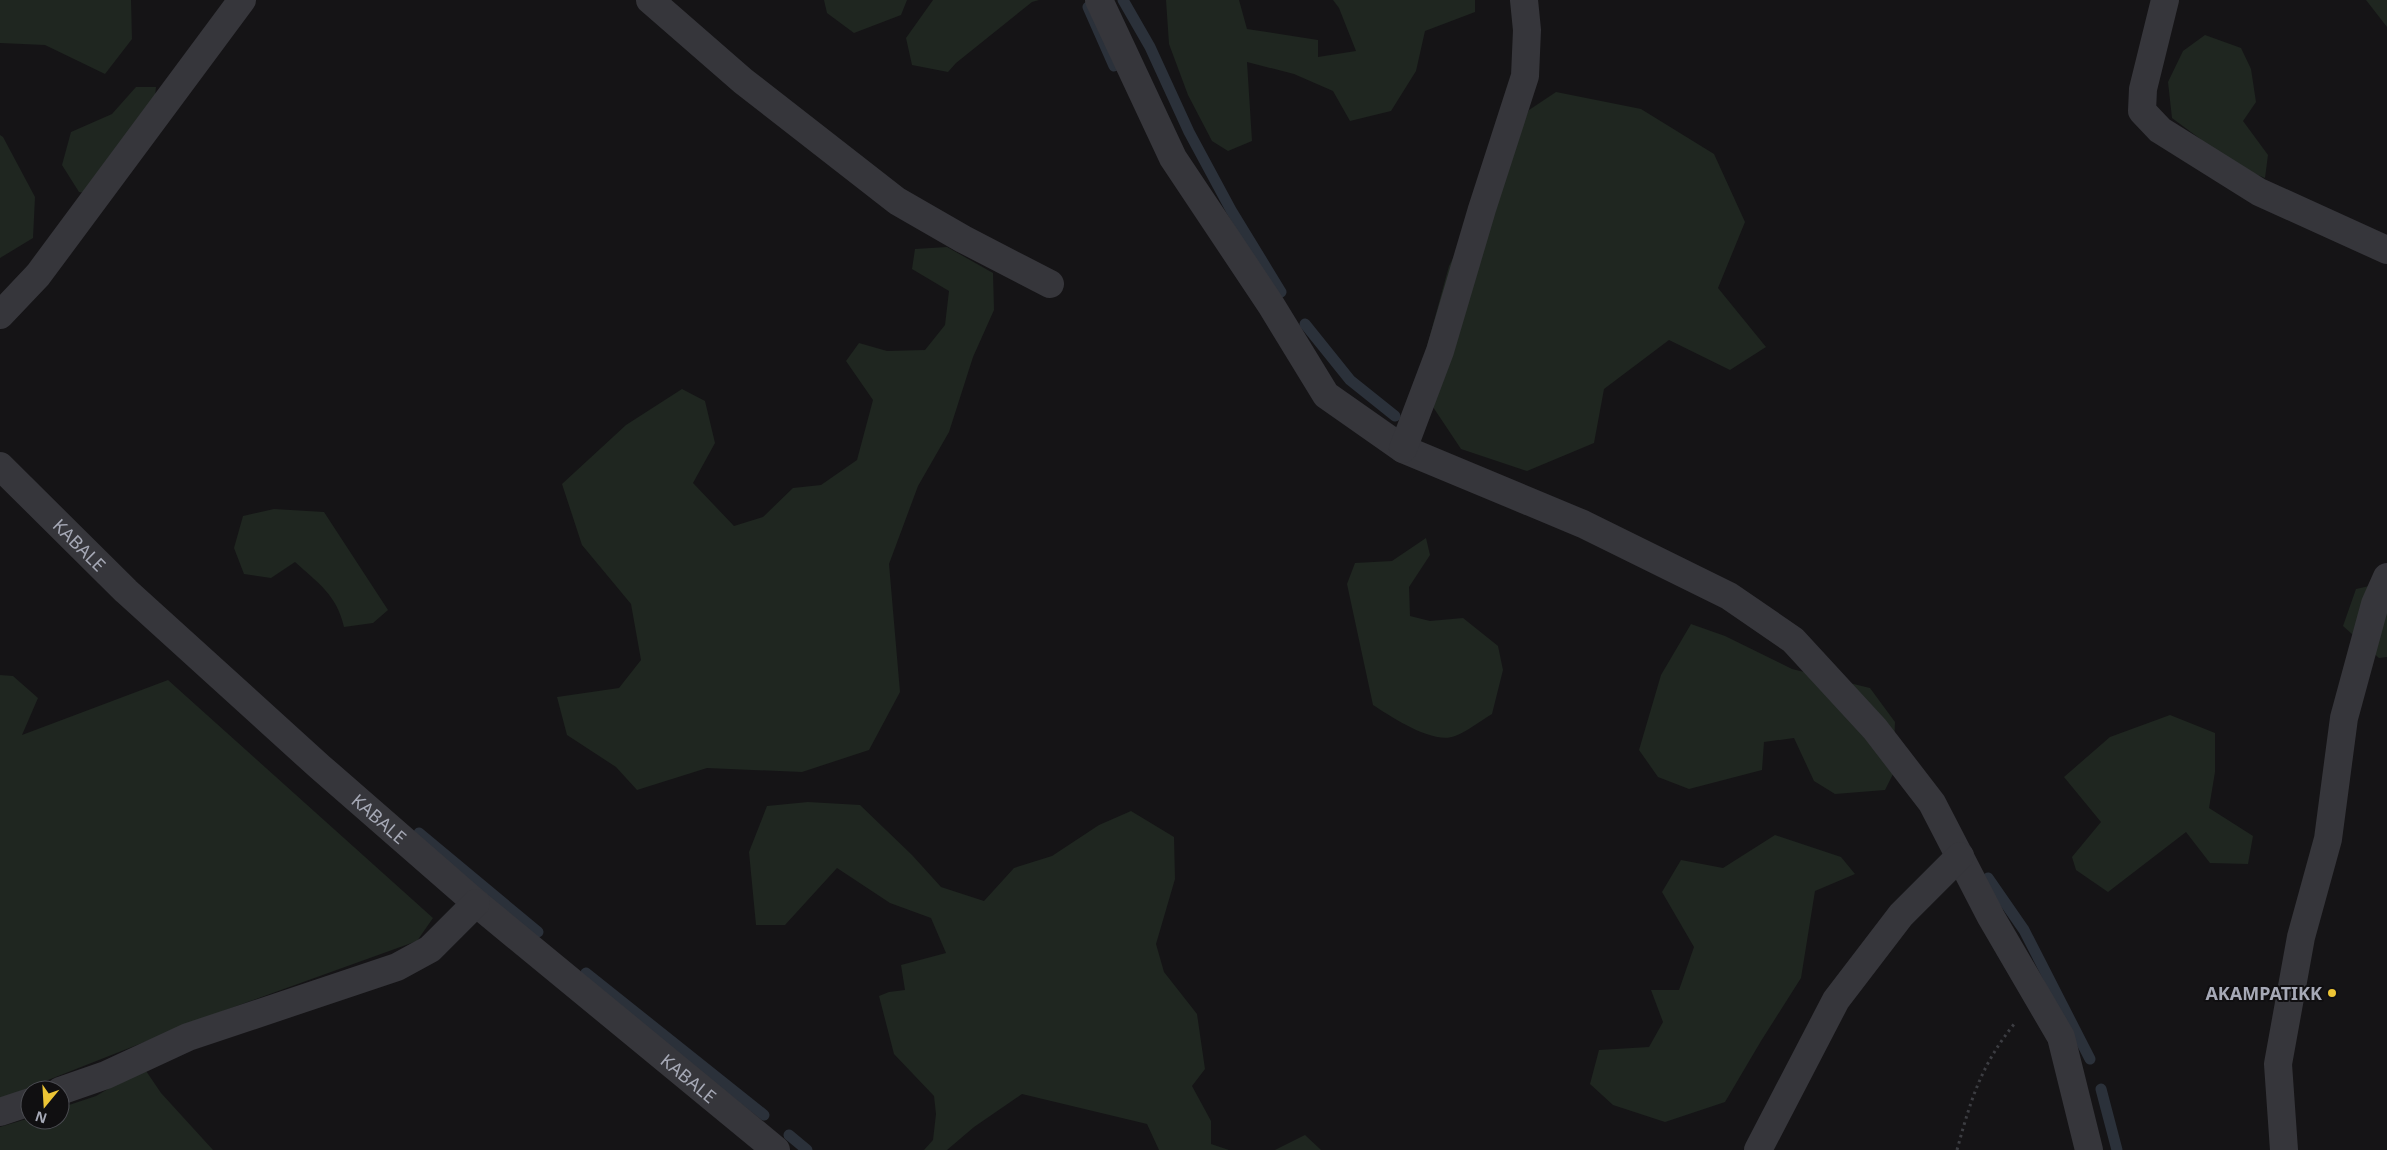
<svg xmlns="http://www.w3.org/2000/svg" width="2387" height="1150" font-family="'Noto Sans',sans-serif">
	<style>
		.green { fill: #1f2620 }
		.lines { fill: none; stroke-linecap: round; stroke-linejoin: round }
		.stream { stroke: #2b313a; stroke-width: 11 }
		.path { stroke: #3c3d42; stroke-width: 3; stroke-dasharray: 2.5 4; stroke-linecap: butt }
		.minor { stroke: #36363b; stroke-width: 28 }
		.poi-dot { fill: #edc535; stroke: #100f11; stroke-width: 2 }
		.labels { text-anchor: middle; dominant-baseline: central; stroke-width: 4; stroke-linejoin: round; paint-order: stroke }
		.street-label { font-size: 18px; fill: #a6a9b6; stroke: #100f11 }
		.poi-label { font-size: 18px; font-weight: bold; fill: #a6a9b6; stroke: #100f11; text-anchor: end }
	</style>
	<rect width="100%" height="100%" fill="#151416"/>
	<g class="green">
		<polygon points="0,0 131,0 132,39 105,74 45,45 0,43"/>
		<polygon points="824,0 907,0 901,15 854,33 827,13"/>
		<polygon points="933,0 1039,0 1032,2 956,63 948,72 912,65 906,38"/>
		<polygon points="1166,0 1239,0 1247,29 1318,40 1318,57 1356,51 1339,8 1333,0 1475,0 1475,12 1425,31 1416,71 1391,111 1350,121 1333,91 1294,74 1247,62 1252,141 1228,151 1212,141 1188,95 1169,44"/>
		<polygon points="2366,0 2387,0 2387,27"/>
		<polygon points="2205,35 2241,48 2251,69 2256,102 2243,121 2268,155 2265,178 2229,163 2199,138 2172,118 2168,82 2183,51"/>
		<polygon points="136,87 156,87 151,132 90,194 79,192 62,165 71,132 112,114"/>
		<polygon points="1556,92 1641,109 1714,154 1745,222 1718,288 1766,347 1730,370 1669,340 1604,389 1594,443 1527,471 1461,449 1417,383 1449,266 1529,110"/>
		<polygon points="0,135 3,137 35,197 33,238 0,258"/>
		<polygon points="947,247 993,273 994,310 973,357 949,432 918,486 889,564 900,692 869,750 802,772 707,768 637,790 616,767 567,735 557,697 619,688 641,660 631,604 582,545 562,484 626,425 682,389 705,401 715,443 693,483 734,526 763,517 793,488 821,485 857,460 873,400 846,361 859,343 887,351 925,350 945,325 949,291 912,269 915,249"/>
		<path d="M 274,509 L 324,512 L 388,610 L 373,623 L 344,627 C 337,595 318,583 295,562 L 271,578 L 244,574 L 234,548 L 243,516 Z"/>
		<path d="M 1426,538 L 1430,555 L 1409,587 L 1410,616 L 1430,621 L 1463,618 L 1498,646 L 1503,670 L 1492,714 C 1480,721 1468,731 1455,736 C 1433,745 1392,717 1373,705 L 1347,584 L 1355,563 L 1392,561 Z"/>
		<polygon points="2387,582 2387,657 2379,658 2343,626 2356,589"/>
		<polygon points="1691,624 1725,636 1792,669 1870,688 1895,722 1893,774 1885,790 1835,794 1814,781 1794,738 1764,742 1762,770 1689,789 1658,777 1639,750 1661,675"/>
		<polygon points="0,675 13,676 38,698 22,735 168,680 433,918 417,941 223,1011 0,1099"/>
		<polygon points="2170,715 2215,733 2215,772 2209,808 2253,836 2248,864 2210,863 2186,832 2108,892 2076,870 2072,857 2101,822 2064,777 2110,737"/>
		<polygon points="808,802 860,805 912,855 941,887 984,901 1014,868 1052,856 1099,825 1131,811 1174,837 1175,879 1156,944 1164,972 1197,1014 1205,1069 1192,1086 1211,1121 1211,1144 1229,1150 1159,1150 1147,1124 1022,1094 974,1127 947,1150 924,1150 933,1140 936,1114 934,1096 894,1054 879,996 889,992 905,990 901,965 946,953 931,918 890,903 837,868 785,925 756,925 749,852 767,806"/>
		<polygon points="1775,835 1841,857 1855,874 1815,891 1801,978 1761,1041 1725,1102 1665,1122 1613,1105 1590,1084 1599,1050 1649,1047 1663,1022 1651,990 1679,990 1694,947 1662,892 1681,860 1723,868"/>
		<polygon points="144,1068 161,1093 213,1150 0,1150 0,1127 30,1118 30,1120 60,1120 60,1108 96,1096"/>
		<polygon points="1305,1135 1321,1150 1275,1150"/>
	</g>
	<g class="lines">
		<g class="stream">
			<polyline points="1123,0 1150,47 1189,132 1231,210 1281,292"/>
			<polyline points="1088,7 1114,66"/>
			<polyline points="1305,324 1350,380 1395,416"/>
			<polyline points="419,833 538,932"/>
			<polyline points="1988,878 2024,930 2090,1059"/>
			<polyline points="586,973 764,1115"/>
			<polyline points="2101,1089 2117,1150"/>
			<polyline points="789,1135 807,1150"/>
		</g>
		<path class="path" d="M 1957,1150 C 1971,1099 1981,1065 2015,1023"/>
		<g class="minor">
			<polyline points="650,0 743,81 897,201 963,239 1050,284"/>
			<polyline points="1099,0 1173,158 1271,305 1326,395 1403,449 1583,524 1729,596 1793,640 1875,729 1932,803 1991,917 2061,1037 2089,1150"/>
			<polyline points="2165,0 2143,89 2142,111 2160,130 2259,192 2387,250"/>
			<polyline points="0,315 38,275 242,0"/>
			<polyline points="1403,449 1440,351 1482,209 1525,76 1527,30 1524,0"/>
			<path id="s1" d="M 0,466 L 126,591 L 320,767 L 476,903 L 776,1150"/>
			<polyline points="60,1091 106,1075 188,1037 397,967 430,949 476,903"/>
			<polyline points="0,1112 30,1102"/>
			<polyline points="1758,1150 1836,1000 1901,915 1960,856"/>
			<polyline points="2284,1150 2278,1064 2301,937 2328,839 2344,718 2375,604 2387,577"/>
		</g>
	</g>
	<circle class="poi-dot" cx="2332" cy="993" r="5"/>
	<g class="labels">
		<g class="street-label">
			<text stroke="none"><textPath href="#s1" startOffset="112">KABALE</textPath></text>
			<text stroke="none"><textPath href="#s1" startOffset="518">KABALE</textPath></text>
			<text stroke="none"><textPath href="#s1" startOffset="922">KABALE</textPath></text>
		</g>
		<g class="poi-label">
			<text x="2322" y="993">AKAMPATIKK</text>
		</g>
	</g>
	<g transform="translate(45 1105) rotate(198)"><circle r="24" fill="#100f11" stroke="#4c4d53"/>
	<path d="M0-4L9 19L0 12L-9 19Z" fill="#edc535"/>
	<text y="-8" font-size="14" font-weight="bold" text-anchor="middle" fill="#a6a9b6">N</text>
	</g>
</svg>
